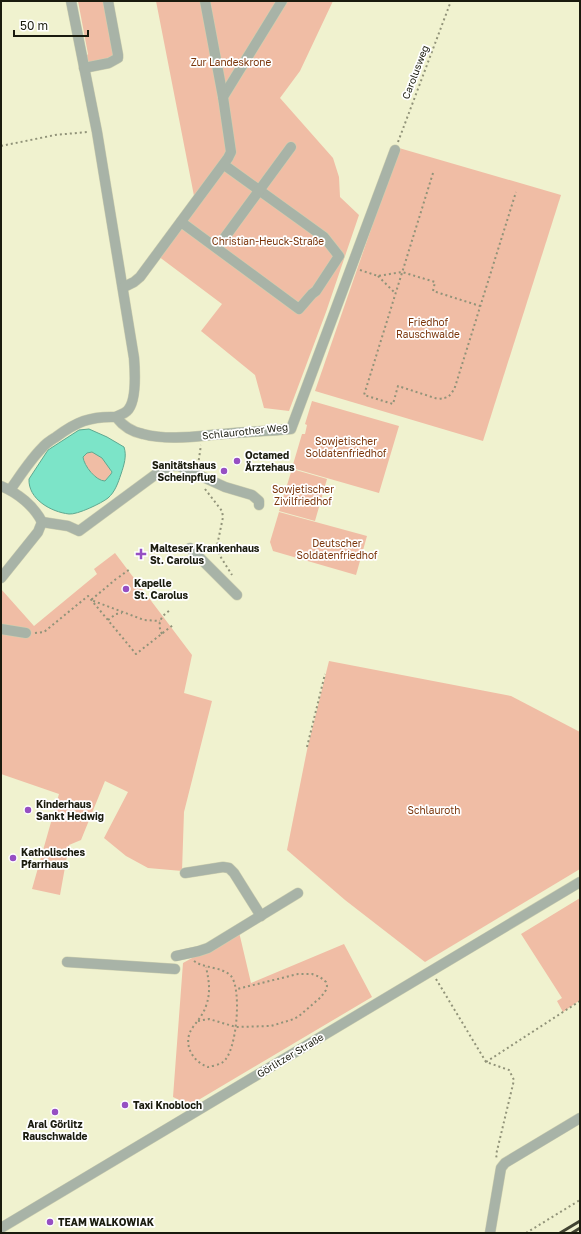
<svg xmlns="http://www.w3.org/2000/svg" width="581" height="1234" font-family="'Golos Text',sans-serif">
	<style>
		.green { fill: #f0bda5 }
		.water { fill: #7ce4c8; stroke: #5fa890; fill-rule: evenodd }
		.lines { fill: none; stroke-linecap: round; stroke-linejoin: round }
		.minor-casing { stroke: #ced0b0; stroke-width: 11 }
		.path { stroke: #919379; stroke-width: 2; stroke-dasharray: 2 3; stroke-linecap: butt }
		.minor { stroke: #a8b3a7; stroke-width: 10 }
		.rail { stroke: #424432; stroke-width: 3 }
		.poi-dot { fill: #964fc3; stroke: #fff; stroke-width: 1.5 }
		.labels { text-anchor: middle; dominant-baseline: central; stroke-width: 3.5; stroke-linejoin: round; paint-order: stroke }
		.park-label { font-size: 10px; fill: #7b360c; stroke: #fff }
		.street-label { font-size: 10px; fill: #1a1b0e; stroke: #fff }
		.poi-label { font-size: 10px; font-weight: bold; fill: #1a1b0e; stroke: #fff; text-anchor: start }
	</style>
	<rect width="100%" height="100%" fill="#f0f2cf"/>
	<g class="green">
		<polygon points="78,1 104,1 115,56 111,61 88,63 85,58 88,54"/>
		<polygon points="156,1 333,1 300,71 280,98 333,158 339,177 340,197 359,215 326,312 289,411 264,408 255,375 201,331 222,304 158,256 195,201"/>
		<polygon points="399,148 561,195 483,441 315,391"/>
		<polygon points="312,401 399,426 379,493 292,468 302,434 305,434 307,425 305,424"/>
		<path d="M 87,452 C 97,450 111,464 111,474 L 105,481 C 96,481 84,466 83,457 Z"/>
		<polygon points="292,469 327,479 315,521 279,511"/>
		<polygon points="279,512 367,536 356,575 273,551 270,542"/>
		<polygon points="115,553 192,655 184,693 212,701 184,812 182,871 148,868 126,856 104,838 128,792 105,781 81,840 69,845 60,895 32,889 59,794 1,774 1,589 34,626 97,574 94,569"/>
		<polygon points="329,661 511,696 580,732 580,869 425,962 345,900 287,850 307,750"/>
		<polygon points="580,898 580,1000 563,1012 557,1001 562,998 521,934"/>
		<polygon points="239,932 251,983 344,944 372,997 190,1105 173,1097 183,963"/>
	</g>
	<path class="water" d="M 89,429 L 107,437 L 124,447 C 127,456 124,465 121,474 C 118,483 115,492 108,498 C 102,503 77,515 69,514 C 51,512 28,499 29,479 L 48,450 L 79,430 ZM 92,452 L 102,458 L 112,472 L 111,474 L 105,481 C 96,481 84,466 83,457 L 87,453 Z"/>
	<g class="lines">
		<defs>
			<g id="minor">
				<path d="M 71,1 L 97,132 L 134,358 C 135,371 137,402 127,411 C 124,414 119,415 116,417"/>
				<polyline points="84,68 109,63 118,58 118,55 108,1"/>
				<polyline points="223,97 282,1"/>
				<polyline points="181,222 299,309 312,294 316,291 339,256 324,237 227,167"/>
				<polyline points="217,248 291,147"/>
				<polyline points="124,287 134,282 140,277 228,158 231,152 223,97 205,1"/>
				<path d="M 1,486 C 18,493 34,506 42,522"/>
				<path d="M 10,490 C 20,476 30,460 42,448 C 46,443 51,440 56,437 C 76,422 90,416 116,417 C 123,426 132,432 143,434 C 169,441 198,436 223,434 C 246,432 269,431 291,429 L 395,150"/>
				<polyline points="42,522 68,526 79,531 163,469 171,466 179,466 225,487 252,495 259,501 259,505"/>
				<polyline points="190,548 237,595"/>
				<polyline points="1,578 38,532 42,522"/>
				<polyline points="1,629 26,633"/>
				<polyline points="185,873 223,867 229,868 234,873 261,916"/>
				<polyline points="176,956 199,951 208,948 298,893"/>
				<polyline points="67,962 175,969"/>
				<polyline points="1,1228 580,882"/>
				<polyline points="490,1233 501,1168 505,1163 580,1118"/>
			</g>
		</defs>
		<use href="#minor" class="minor-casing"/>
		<g class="path">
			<polyline points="398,142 451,1"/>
			<polyline points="1,146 55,135 87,132"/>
			<path d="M 433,173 L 364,395 L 393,404 L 398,386 L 438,399 C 448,398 450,397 455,387 L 516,192"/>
			<polyline points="360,270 378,276 402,272 435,282 433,291 480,306"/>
			<polyline points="378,276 395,293"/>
			<polyline points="198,465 201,445"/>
			<polyline points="205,489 222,511 223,517 217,546 220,556 232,575"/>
			<polyline points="119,577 130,569"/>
			<polyline points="116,579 91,600 144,620 160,621"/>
			<polyline points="108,620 116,614 122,613"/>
			<polyline points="35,633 44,632 88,596 136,654 173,625"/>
			<path d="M 162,634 C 157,624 160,617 169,611"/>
			<polyline points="307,747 325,674"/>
			<path d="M 194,961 C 205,969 221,966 231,976 C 242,989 237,1052 223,1062 C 219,1065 212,1066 208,1067 C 191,1061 182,1042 193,1027 C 198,1020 203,1015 206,1006 C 211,992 209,981 206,967"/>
			<polyline points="436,979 486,1062 509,1070 514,1080 496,1155 497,1159"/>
			<polyline points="198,1021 209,1019 236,1027 271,1026 294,1019 299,1016 321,997 326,990 327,986 326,982 320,977 312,974 298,974 237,989"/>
			<polyline points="486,1062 580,1001"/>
			<polyline points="526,1233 580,1200"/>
		</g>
		<use href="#minor" class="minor"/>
		<g class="rail">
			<polyline points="560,1233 580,1221"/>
			<polyline points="572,1233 580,1228"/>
		</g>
	</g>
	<g class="poi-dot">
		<circle cx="237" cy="461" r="4"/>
		<circle cx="224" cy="471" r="4"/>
		<path d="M139 548h4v4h4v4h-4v4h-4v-4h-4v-4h4z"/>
		<circle cx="126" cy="589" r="4"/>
		<circle cx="28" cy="810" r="4"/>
		<circle cx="13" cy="858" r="4"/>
		<circle cx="125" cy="1105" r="4"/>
		<circle cx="55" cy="1112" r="4"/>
		<circle cx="50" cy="1222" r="4"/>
	</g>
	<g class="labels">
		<g class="park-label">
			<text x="231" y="62">Zur Landeskrone</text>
			<text x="268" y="241">Christian-Heuck-Straße</text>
			<text x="428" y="322">Friedhof<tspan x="428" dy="12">Rauschwalde</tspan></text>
			<text x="346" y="441">Sowjetischer<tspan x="346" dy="12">Soldatenfriedhof</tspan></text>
			<text x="303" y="489">Sowjetischer<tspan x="303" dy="12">Zivilfriedhof</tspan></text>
			<text x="337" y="543">Deutscher<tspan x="337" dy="12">Soldatenfriedhof</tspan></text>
			<text x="434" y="810">Schlauroth</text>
		</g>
		<g class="street-label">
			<text transform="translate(415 72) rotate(-69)">Carolusweg</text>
			<text transform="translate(245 431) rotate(-6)">Schlaurother Weg</text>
			<text transform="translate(290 1055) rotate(-31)">Görlitzer Straße</text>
		</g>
		<g class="poi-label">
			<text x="245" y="455">Octamed<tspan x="245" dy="12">Ärztehaus</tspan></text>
			<text x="216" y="465" text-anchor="end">Sanitätshaus<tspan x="216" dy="12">Scheinpflug</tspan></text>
			<text x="150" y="548">Malteser Krankenhaus<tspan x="150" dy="12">St. Carolus</tspan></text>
			<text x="134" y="583">Kapelle<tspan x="134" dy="12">St. Carolus</tspan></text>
			<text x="36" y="804">Kinderhaus<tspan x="36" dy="12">Sankt Hedwig</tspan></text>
			<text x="21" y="852">Katholisches<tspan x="21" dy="12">Pfarrhaus</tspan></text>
			<text x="133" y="1105">Taxi Knobloch</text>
			<text x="55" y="1124" text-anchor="middle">Aral Görlitz<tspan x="55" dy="12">Rauschwalde</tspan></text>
			<text x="58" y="1222">TEAM WALKOWIAK</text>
		</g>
	</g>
	<rect width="581" height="1234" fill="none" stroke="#1a1b0e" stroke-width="4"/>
	<path d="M14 30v6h74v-6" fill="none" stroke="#1a1b0e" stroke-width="2"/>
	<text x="20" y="30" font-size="12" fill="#1a1b0e" stroke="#ffffff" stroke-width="3" paint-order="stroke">50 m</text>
</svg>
